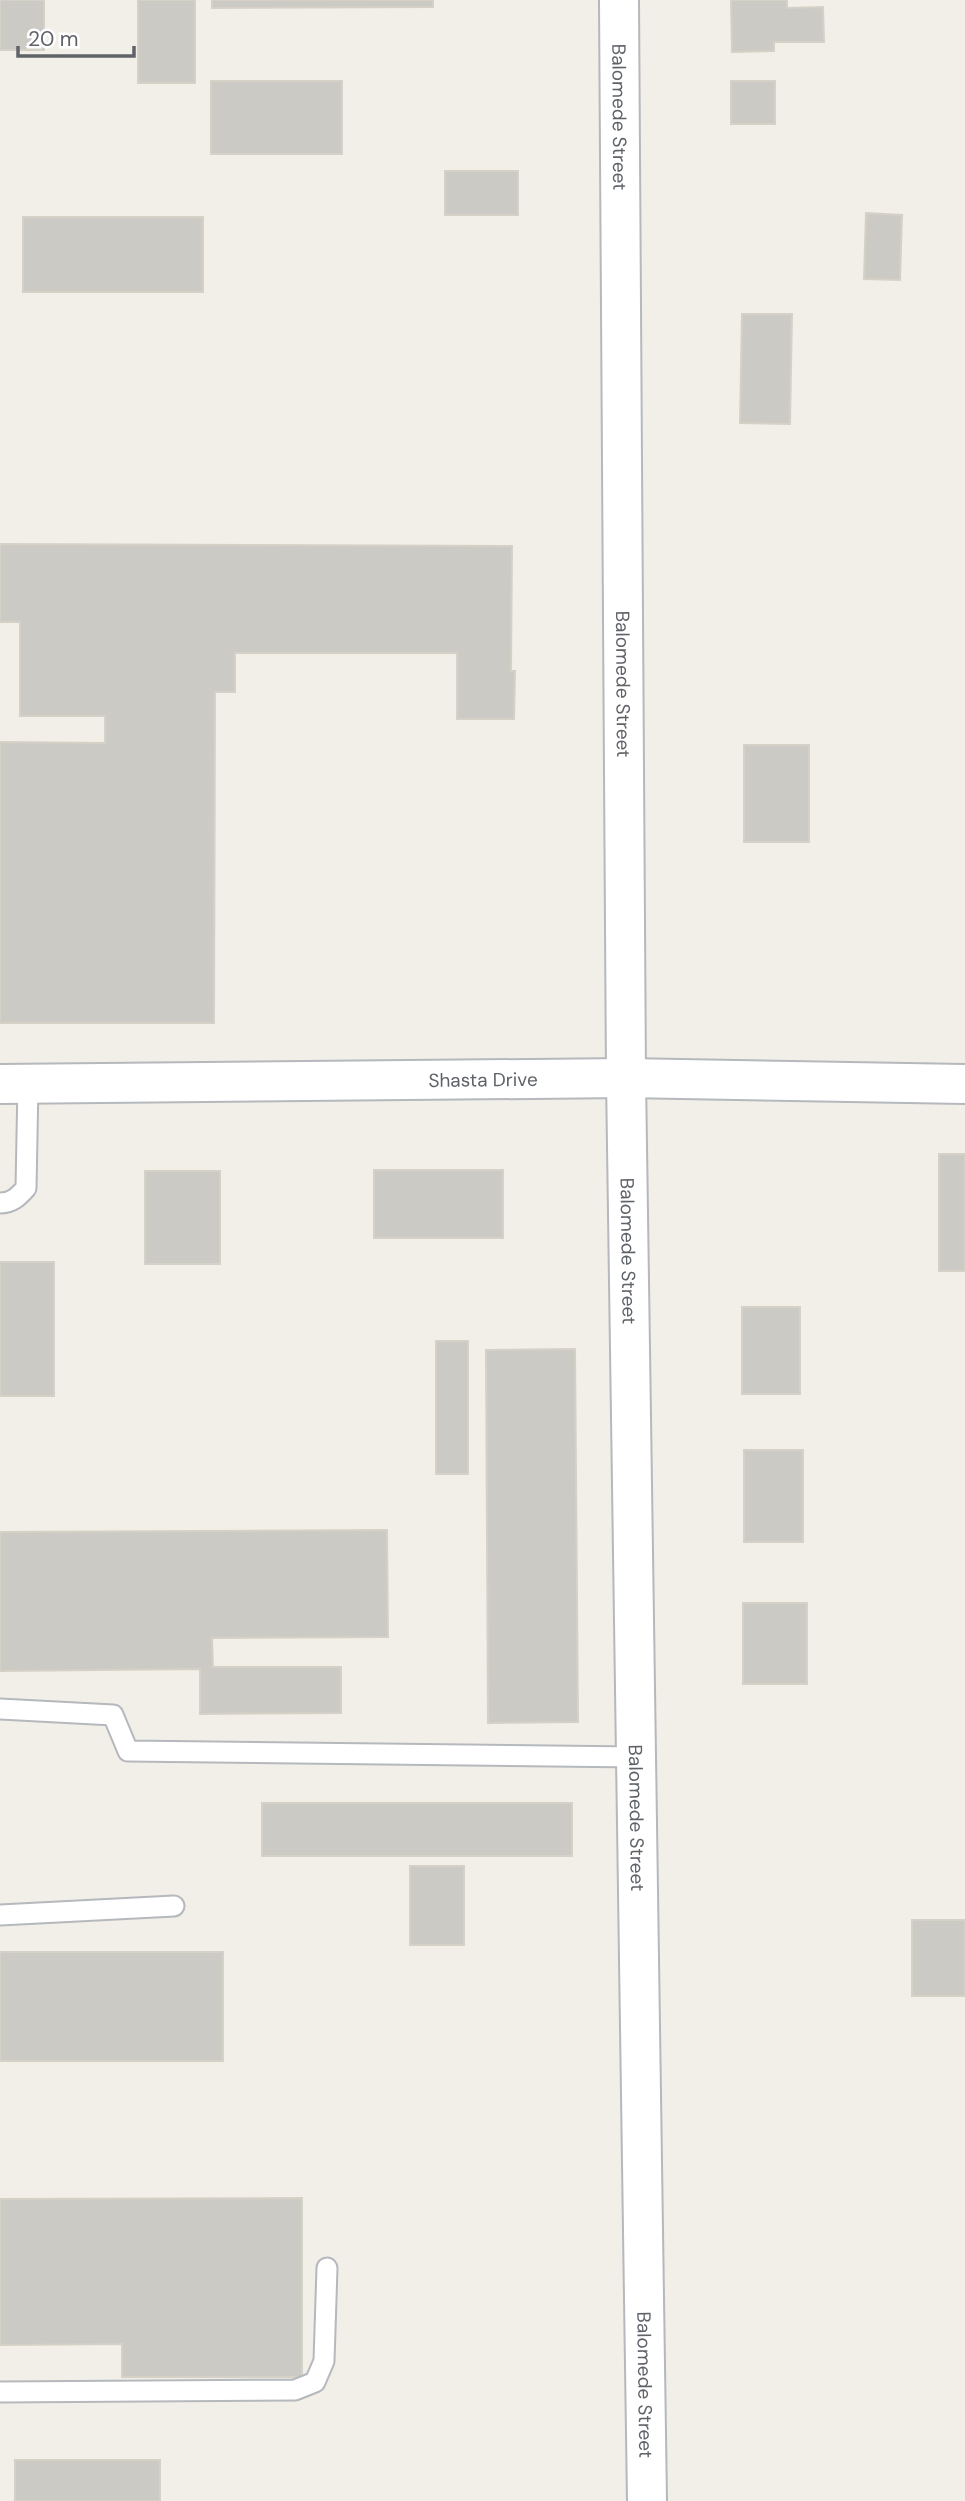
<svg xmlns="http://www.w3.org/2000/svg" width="965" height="2501" font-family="'DM Sans',sans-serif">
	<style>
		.building { fill: #cccac5; stroke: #d6d1c6; stroke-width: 2 }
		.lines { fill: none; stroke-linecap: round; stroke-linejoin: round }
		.lane-casing { stroke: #b5b8bc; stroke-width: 23 }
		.street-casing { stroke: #b5b8bc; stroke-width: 42 }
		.lane { stroke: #fff; stroke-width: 19 }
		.street { stroke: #fff; stroke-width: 38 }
		.labels { text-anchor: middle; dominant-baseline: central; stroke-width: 5; stroke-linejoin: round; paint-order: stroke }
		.street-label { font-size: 19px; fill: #5f6368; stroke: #fff }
	</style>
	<rect width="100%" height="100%" fill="#f1efe8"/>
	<g class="building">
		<rect x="0" y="0" width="44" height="50"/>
		<rect x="138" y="0" width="57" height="83"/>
		<polygon points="212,0 433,0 433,7 212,8"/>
		<polygon points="731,0 787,0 787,8 823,7 824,42 774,42 774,51 732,52"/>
		<rect x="211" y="81" width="131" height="73"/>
		<rect x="731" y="81" width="44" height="43"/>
		<rect x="445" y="171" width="73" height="44"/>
		<polygon points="866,213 902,215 900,280 864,279"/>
		<rect x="23" y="217" width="180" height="75"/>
		<polygon points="742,314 792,314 790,424 740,423"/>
		<polygon points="0,544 512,546 511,671 515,671 514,719 457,719 457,653 235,653 235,692 215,692 214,1023 0,1023 0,742 105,743 105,716 20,716 20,622 0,622"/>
		<rect x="744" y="745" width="65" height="97"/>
		<rect x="939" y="1154" width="26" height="117"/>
		<rect x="374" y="1170" width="129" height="68"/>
		<rect x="145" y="1171" width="75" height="93"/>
		<rect x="0" y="1262" width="54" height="134"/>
		<rect x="742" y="1307" width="58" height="87"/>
		<rect x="436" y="1341" width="32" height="133"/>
		<polygon points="575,1349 578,1722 488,1723 486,1350"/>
		<rect x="744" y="1450" width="59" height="92"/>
		<polygon points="387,1530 388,1637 212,1638 213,1667 341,1667 341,1713 200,1714 200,1669 0,1671 0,1532"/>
		<rect x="743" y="1603" width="64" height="81"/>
		<rect x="262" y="1803" width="310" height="53"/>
		<rect x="410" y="1866" width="54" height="79"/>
		<rect x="912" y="1920" width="53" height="76"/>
		<rect x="0" y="1952" width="223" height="109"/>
		<polygon points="302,2198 302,2377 122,2377 122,2344 0,2345 0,2199"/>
		<rect x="15" y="2460" width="145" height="41"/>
	</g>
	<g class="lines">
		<defs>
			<g id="lane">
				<path d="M 0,1203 C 12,1203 18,1197 26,1188 L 28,1084"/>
				<polyline points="0,1709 113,1715 128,1751 636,1757"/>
				<polyline points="0,1915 174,1906"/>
				<polyline points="0,2392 295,2390 315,2382 324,2361 327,2268"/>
			</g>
			<g id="street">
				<path id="s1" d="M 619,0 L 626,1078 L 647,2501"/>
				<path id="s2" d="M 0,1084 L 626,1078 L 965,1084"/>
			</g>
		</defs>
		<use href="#lane" class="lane-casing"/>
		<use href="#street" class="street-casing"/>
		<use href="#lane" class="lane"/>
		<use href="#street" class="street"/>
	</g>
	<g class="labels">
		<g class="street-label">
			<text stroke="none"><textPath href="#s1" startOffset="117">Balomede Street</textPath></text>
			<text stroke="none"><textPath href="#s1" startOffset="684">Balomede Street</textPath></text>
			<text stroke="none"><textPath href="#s2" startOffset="483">Shasta Drive</textPath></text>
			<text stroke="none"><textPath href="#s1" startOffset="1251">Balomede Street</textPath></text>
			<text stroke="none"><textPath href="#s1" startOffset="1818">Balomede Street</textPath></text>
			<text stroke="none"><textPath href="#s1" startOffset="2385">Balomede Street</textPath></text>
		</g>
	</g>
	<path d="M18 46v10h116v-10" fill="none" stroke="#5f6368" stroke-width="3.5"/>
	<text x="28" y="46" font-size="21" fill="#5f6368" stroke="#ffffff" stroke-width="5" paint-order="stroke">20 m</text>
</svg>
